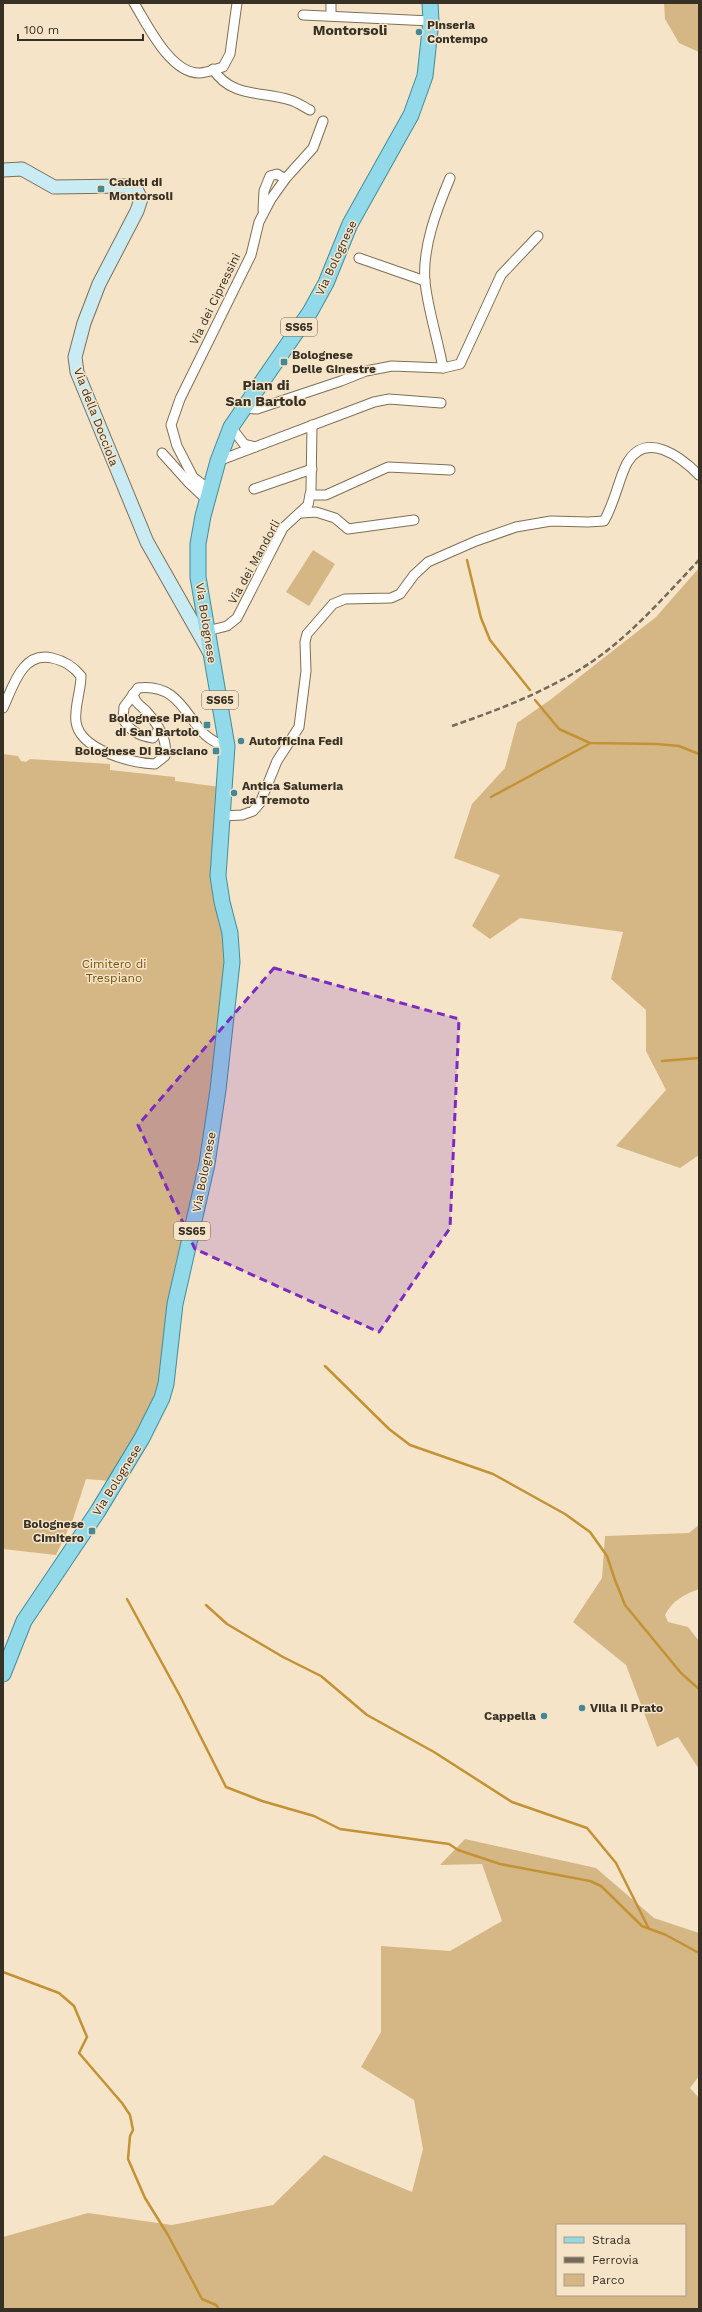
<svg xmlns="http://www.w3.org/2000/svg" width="702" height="2312" font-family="'Work Sans',sans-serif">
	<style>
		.green { fill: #d5b785; fill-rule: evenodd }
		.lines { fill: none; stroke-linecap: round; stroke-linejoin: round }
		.stream { stroke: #c39235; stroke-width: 2.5 }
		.street-casing { stroke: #7e6f55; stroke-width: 11 }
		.secondary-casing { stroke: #7e6f55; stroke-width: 15 }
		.primary-casing { stroke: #438d9b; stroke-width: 17 }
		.street { stroke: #fff; stroke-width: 9 }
		.secondary { stroke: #c9ecf4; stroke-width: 13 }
		.primary { stroke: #92d9e9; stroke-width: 15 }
		.rail { stroke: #746a59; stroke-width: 2.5; stroke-dasharray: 6 3; stroke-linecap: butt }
		.marked { fill: #7b2cbf; fill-opacity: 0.2; stroke: #7b2cbf; stroke-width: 3; stroke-dasharray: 8 5; stroke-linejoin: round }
		.poi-dot { fill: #448797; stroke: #f6e4c8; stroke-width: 1.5 }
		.labels { text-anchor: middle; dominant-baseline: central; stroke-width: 3; stroke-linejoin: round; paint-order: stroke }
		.shield { fill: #f6e4c8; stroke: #706656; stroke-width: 1 }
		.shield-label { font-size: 11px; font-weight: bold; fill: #363025 }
		.poi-label { font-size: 12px; font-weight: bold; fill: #363025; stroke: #f6e4c8; text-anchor: start }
		.street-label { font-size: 12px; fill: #363025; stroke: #f6e4c8 }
		.park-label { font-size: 12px; fill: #725109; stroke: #f6e4c8 }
		.quarter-label { font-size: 14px; font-weight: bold; fill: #363025; stroke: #f6e4c8 }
	</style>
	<rect width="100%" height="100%" fill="#f6e4c8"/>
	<g class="green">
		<polygon points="664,3 699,3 699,52 679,43 665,19"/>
		<polygon points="313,550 335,564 309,606 286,592"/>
		<polygon points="699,568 699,1155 680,1168 616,1146 666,1090 646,1051 646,1010 611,979 623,932 520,918 490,939 472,926 500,875 454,858 472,804 505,768 517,723 550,700 656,617"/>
		<polygon points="3,754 18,756 21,761 26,762 30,759 110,764 110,770 175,777 175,781 220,787 212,880 224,941 226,966 200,1166 157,1396 111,1481 86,1479 73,1519 56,1555 3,1549"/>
		<path d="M 699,1525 L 699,1589 C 683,1595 673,1600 665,1615 L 668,1622 L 688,1627 L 699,1641 L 699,1769 L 678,1737 L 657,1747 L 626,1665 L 573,1622 L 602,1578 L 605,1536 L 689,1533 Z"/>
		<path d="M 465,1839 L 596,1868 L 654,1918 L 699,1933 L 699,2076 L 690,2088 L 699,2098 L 699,2309 L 3,2309 L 3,2237 L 88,2213 L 172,2225 L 273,2205 L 324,2155 L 412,2192 L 423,2149 L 414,2100 L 361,2067 L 381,2032 L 381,1946 L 450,1951 L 502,1921 L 482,1864 L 440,1865 ZM 557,2225 L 685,2225 L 685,2295 L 557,2295 Z"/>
	</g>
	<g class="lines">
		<g class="stream">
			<polyline points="467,560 481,618 490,640 530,690"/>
			<polyline points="535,700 559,729 590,743 657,744 679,746 699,754"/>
			<polyline points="491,797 589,744"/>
			<polyline points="662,1061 699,1058"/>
			<polyline points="325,1366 389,1429 410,1445 493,1474 565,1514 590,1532 607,1556 615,1580 625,1605 681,1673 699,1689"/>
			<polyline points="127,1599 180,1696 226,1787 262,1801 314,1816 340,1829 449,1844 458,1850 500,1864 590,1881 601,1886 642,1926 666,1935 699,1953"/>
			<polyline points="206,1605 227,1624 283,1657 321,1676 367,1715 434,1752 512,1802 587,1828 616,1863 649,1929"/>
			<polyline points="3,1972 59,1993 74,2006 87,2037 79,2053 122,2103 130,2115 133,2130 130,2136 128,2159 145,2198 168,2235 202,2299 216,2305 219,2309"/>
		</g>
		<defs>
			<g id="street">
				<path d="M 134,3 C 147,24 170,73 199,73 C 206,73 215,69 223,67 L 230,54 L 237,3"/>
				<polyline points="331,3 331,15"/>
				<polyline points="303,15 431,21"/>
				<path d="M 213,69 C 231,98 262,91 290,100 C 297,102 304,107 310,110"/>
				<polyline points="263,210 264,191 270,176 277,174 285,179"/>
				<polyline points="359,258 425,281"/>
				<path d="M 443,368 C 438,340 428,310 425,282 C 422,247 437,209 450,178"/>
				<polyline points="243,408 257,409 341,381 366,371 392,366 443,368 460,364 501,275 538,236"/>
				<polyline points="231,427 244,444 255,447"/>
				<polyline points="162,453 189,483 207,500"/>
				<polyline points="218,461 374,402 389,399 441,403"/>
				<polyline points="254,489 312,469"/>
				<polyline points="210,490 193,477 177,446 171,425 180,399 251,255 259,222 271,199 286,178 313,148 323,121"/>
				<polyline points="310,495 326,495 388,467 450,470"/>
				<polyline points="302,513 316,512 335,518 348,529 414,520"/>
				<polyline points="207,631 227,626 237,618 283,528 308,505 311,490 312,425"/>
				<path d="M 3,708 C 13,687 22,651 52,658 C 65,661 73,666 81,676 C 81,691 74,707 76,722 C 80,750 131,763 155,764 L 165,756 C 168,740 157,723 146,711 C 140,705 135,703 133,694"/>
				<path d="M 159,729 L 153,738 C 139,736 130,731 123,719 L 124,707 L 138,688 C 190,682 186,738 227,746"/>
				<path d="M 223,816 L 242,815 L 253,811 L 260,803 L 277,761 L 299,727 L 306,671 L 305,642 L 307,634 L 333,604 L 345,599 L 391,598 L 400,594 L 414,575 L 428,562 L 476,541 L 516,527 L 551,521 L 588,522 L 604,521 C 615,502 618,481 627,463 C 646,430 681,457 699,475"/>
			</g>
			<polyline id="secondary" points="3,170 22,169 54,187 125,186 137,191 141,199 137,211 99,284 84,323 75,357 77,372 147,542 210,653"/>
			<polyline id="primary" points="3,1674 24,1621 98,1511 142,1438 162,1398 166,1384 175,1304 207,1164 218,1090 232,962 230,933 222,902 218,876 227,746 198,577 198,544 203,516 218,461 231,427 310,312 326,283 350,224 411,115 425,76 431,21 430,3"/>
		</defs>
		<use href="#street" class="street-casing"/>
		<use href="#secondary" class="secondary-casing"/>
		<use href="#primary" class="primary-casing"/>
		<use href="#street" class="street"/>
		<use href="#secondary" class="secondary"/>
		<use href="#primary" class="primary"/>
		<path class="rail" d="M 452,726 C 501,709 550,690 593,661 C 633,633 666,595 699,560"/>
	</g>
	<path class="marked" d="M 274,968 L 459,1019 L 450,1228 L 379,1332 L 195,1249 L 138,1125 Z"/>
	<g class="poi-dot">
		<circle cx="419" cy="32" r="4"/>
		<rect x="97" y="185" width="8" height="8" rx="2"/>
		<rect x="280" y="358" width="8" height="8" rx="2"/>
		<rect x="203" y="721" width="8" height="8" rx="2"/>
		<circle cx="241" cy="741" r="4"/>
		<rect x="212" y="747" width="8" height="8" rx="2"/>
		<circle cx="234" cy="793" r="4"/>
		<rect x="88" y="1527" width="8" height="8" rx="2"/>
		<circle cx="582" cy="1708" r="4"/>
		<circle cx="544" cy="1716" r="4"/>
	</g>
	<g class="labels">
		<g class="shield">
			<rect x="281" y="318" width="36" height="18" rx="3"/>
			<rect x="202" y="691" width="36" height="18" rx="3"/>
			<rect x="174" y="1222" width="36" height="18" rx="3"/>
		</g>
		<g class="shield-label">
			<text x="299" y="327">SS65</text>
			<text x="220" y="700">SS65</text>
			<text x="192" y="1231">SS65</text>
		</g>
		<g class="poi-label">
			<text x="427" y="25">Pinseria<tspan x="427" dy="14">Contempo</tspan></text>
			<text x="109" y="182">Caduti di<tspan x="109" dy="14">Montorsoli</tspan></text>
			<text x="292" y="355">Bolognese<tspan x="292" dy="14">Delle Ginestre</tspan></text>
			<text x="199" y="718" text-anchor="end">Bolognese Pian<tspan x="199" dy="14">di San Bartolo</tspan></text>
			<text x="249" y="741">Autofficina Fedi</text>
			<text x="208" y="751" text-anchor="end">Bolognese Di Basciano</text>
			<text x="242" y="786">Antica Salumeria<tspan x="242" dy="14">da Tremoto</tspan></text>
			<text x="84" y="1524" text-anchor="end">Bolognese<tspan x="84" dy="14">Cimitero</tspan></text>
			<text x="590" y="1708">Villa Il Prato</text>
			<text x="536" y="1716" text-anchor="end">Cappella</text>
		</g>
		<g class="street-label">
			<text transform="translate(336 258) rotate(-65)">Via Bolognese</text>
			<text transform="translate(215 299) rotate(-64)">Via dei Cipressini</text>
			<text transform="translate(96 417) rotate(69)">Via della Docciola</text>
			<text transform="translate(254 562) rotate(-61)">Via dei Mandorli</text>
			<text transform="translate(206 623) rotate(81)">Via Bolognese</text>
			<text transform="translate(204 1172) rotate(-79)">Via Bolognese</text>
			<text transform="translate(117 1480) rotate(-58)">Via Bolognese</text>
		</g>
		<g class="park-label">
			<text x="114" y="964">Cimitero di<tspan x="114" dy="14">Trespiano</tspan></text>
		</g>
		<g class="quarter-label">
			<text x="350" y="30">Montorsoli</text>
			<text x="266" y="385">Pian di<tspan x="266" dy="16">San Bartolo</tspan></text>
		</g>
	</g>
	<rect width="702" height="2312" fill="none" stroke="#363025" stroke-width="8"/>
	<rect x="556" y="2224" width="130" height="72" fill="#f6e4c8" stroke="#a99c87"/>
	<rect x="564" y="2237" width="20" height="6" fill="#92d9e9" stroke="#a99c87"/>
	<text x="592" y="2244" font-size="12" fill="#363025">Strada</text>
	<rect x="564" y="2257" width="20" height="6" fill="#746a59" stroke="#a99c87"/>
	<text x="592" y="2264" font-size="12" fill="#363025">Ferrovia</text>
	<rect x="564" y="2274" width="20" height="12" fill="#d5b785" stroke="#a99c87"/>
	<text x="592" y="2284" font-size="12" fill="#363025">Parco</text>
	<path d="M18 34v6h125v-6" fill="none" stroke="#363025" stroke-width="2"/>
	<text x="24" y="34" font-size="12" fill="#363025" stroke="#f6e4c8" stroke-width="3" paint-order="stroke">100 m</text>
</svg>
